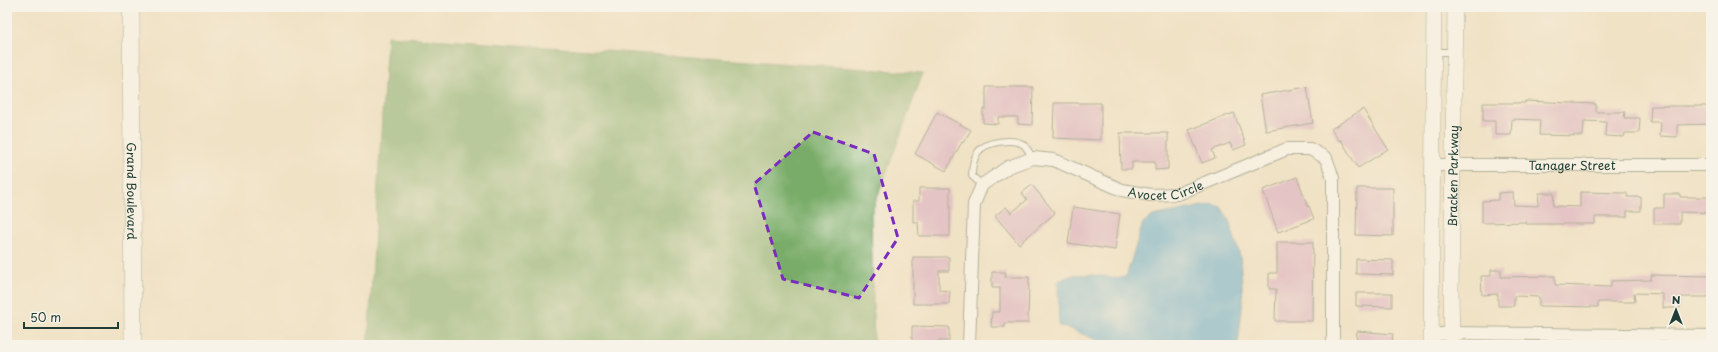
<svg xmlns="http://www.w3.org/2000/svg" width="1718" height="352" font-family="'Playpen Sans',sans-serif">
	<style>
		.forest { fill: #78ac68; stroke: #4c744e }
		.water { fill: #5bacd6; stroke: #3d7485 }
		.building { fill: #d6a0c4 }
		.lines { fill: none; stroke-linecap: round; stroke-linejoin: round }
		.service-casing { stroke: #687767; stroke-width: 8 }
		.minor-casing { stroke: #687767; stroke-width: 14 }
		.tertiary-casing { stroke: #687767; stroke-width: 16 }
		.secondary-casing { stroke: #687767; stroke-width: 18 }
		.service { stroke: #fff; stroke-width: 6 }
		.minor { stroke: #fff; stroke-width: 12 }
		.tertiary { stroke: #fff; stroke-width: 15 }
		.secondary { stroke: #fff; stroke-width: 17 }
		.marked { fill: none; stroke: #7b2cbf; stroke-width: 3; stroke-dasharray: 8 5; stroke-linejoin: round }
		.labels { text-anchor: middle; dominant-baseline: central; stroke-width: 3; stroke-linejoin: round; paint-order: stroke }
		.street-label { font-size: 12px; fill: #1f3d34; stroke: #f7f3e8 }
	</style>
	<rect width="100%" height="100%" fill="#f7f3e8"/>
	<filter id="ink" filterUnits="userSpaceOnUse"><feTurbulence type="fractalNoise" baseFrequency=".025" numOctaves="2"/><feDisplacementMap in="SourceGraphic" scale="8" xChannelSelector="R" yChannelSelector="G"/><feConvolveMatrix kernelMatrix="1 2 1 2 8 2 1 2 1" color-interpolation-filters="sRGB"/></filter>
	<filter id="wash" filterUnits="userSpaceOnUse"><feTurbulence type="fractalNoise" baseFrequency=".012" numOctaves="4" result="noise"/><feDisplacementMap in="SourceGraphic" scale="16" xChannelSelector="R" yChannelSelector="G"/><feGaussianBlur stdDeviation="0.9" result="paint"/><feColorMatrix in="noise" values="0 0 0 0 0 0 0 0 0 0 0 0 0 0 0 0 0 1.4 0 .05"/><feComposite in="paint" operator="in"/></filter>
	<g filter="url(#wash)">
		<rect width="100%" height="100%" fill="#f0e2c5"/>
		<polygon class="forest" points="387,36 923,73 871,214 874,345 368,345"/>
		<path class="water" d="M 1213,204 L 1221,207 L 1229,220 L 1240,256 L 1243,300 L 1238,345 L 1110,345 L 1065,327 L 1059,326 L 1058,282 C 1078,267 1104,280 1126,277 L 1143,223 L 1153,216 Z"/>
		<g id="blocks">
			<g class="building">
				<polygon points="986,87 1033,87 1032,125 1018,124 1018,117 998,117 998,124 983,123 983,109 986,109"/>
				<polygon points="1307,87 1313,123 1266,131 1260,95"/>
				<polygon points="1525,101 1596,104 1596,112 1625,112 1624,118 1640,118 1639,133 1625,133 1624,137 1605,136 1606,122 1584,121 1583,136 1539,135 1540,120 1512,119 1511,135 1495,135 1495,121 1483,121 1483,103 1525,103"/>
				<polygon points="1054,103 1101,103 1101,140 1053,138"/>
				<polygon points="1651,106 1711,106 1711,124 1677,125 1677,137 1660,136 1661,122 1650,122"/>
				<polygon points="1363,109 1388,149 1358,168 1341,140 1339,141 1331,129"/>
				<polygon points="937,112 971,130 963,143 962,142 946,171 915,154"/>
				<polygon points="1234,113 1246,145 1233,150 1230,143 1212,150 1215,158 1202,163 1189,130"/>
				<polygon points="1120,133 1168,133 1168,169 1155,170 1155,162 1132,162 1132,169 1121,169"/>
				<polygon points="1297,177 1308,207 1309,206 1314,219 1278,232 1263,190"/>
				<polygon points="1032,185 1055,213 1019,244 995,216 1006,207 1011,213 1027,200 1022,193"/>
				<polygon points="919,188 950,188 950,236 919,236 918,222 913,222 913,201 919,201"/>
				<polygon points="1357,188 1393,188 1393,236 1356,235"/>
				<polygon points="1513,192 1514,205 1538,206 1539,193 1554,193 1553,206 1580,207 1580,192 1627,193 1627,197 1641,197 1641,211 1627,211 1627,217 1595,217 1595,224 1526,224 1526,222 1482,223 1482,201 1498,200 1498,193"/>
				<polygon points="1664,194 1680,194 1680,197 1711,197 1711,213 1680,212 1680,224 1654,224 1654,208 1664,208"/>
				<polygon points="1073,207 1120,214 1115,250 1068,243"/>
				<polygon points="1277,242 1313,242 1312,321 1275,321 1276,289 1269,289 1269,273 1277,273"/>
				<polygon points="913,257 949,257 949,271 939,271 939,290 950,291 949,304 913,304"/>
				<polygon points="1356,259 1393,260 1393,275 1356,274"/>
				<polygon points="1491,270 1501,270 1501,277 1555,276 1555,285 1611,287 1611,281 1651,280 1651,275 1711,276 1711,297 1680,297 1680,308 1663,308 1663,294 1634,293 1635,302 1598,302 1598,307 1539,306 1539,297 1514,296 1514,306 1498,306 1498,294 1482,295 1481,276 1491,276"/>
				<polygon points="992,272 1006,272 1005,277 1029,277 1028,323 1005,323 1005,327 991,327 992,312 1000,312 1000,288 992,288"/>
				<polygon points="1356,293 1392,293 1392,307 1356,306"/>
				<polygon points="912,326 949,327 949,341 939,341 939,345 912,345"/>
				<polygon points="1357,331 1393,334 1392,345 1356,345"/>
			</g>
		</g>
	</g>
	<g filter="url(#ink)">
		<use href="#blocks" fill-opacity="0" stroke="#687767" stroke-width="1"/>
		<g class="lines">
			<defs>
				<g id="service">
					<polyline points="1434,52 1454,52"/>
					<path d="M 982,185 L 972,176 C 972,168 973,159 978,152 C 985,142 1013,137 1024,145 C 1027,148 1030,154 1033,158"/>
				</g>
				<g id="minor">
					<path id="s1" d="M 1432,165 L 1711,165"/>
					<polyline points="1431,335 1452,333 1711,336"/>
					<path id="s2" d="M 969,345 L 974,204 L 982,185 L 1008,167 L 1033,158 L 1054,160 L 1122,190 L 1150,195 L 1178,194 L 1287,149 L 1310,149 L 1326,158 L 1333,178 L 1333,345"/>
				</g>
				<g id="tertiary">
					<polyline points="1431,345 1434,7"/>
					<path id="s3" d="M 1452,345 L 1451,291 L 1455,7"/>
				</g>
				<g id="secondary">
					<path id="s4" d="M 131,7 L 133,345"/>
				</g>
			</defs>
			<use href="#service" class="service-casing"/>
			<use href="#minor" class="minor-casing"/>
			<use href="#tertiary" class="tertiary-casing"/>
			<use href="#secondary" class="secondary-casing"/>
			<use href="#service" class="service"/>
			<use href="#minor" class="minor"/>
			<use href="#tertiary" class="tertiary"/>
			<use href="#secondary" class="secondary"/>
		</g>
	</g>
	<path d="M0 0H1718V352H0ZM 813,132 L 874,154 L 898,238 L 859,298 L 783,279 L 754,184 Z" fill="#f0e2c5" fill-opacity=".55" fill-rule="evenodd"/>
	<path class="marked" d="M 813,132 L 874,154 L 898,238 L 859,298 L 783,279 L 754,184 Z"/>
	<g class="labels">
		<g class="street-label">
			<text stroke="none"><textPath href="#s1" startOffset="140">Tanager Street</textPath></text>
			<text stroke="none"><textPath href="#s3" startOffset="169">Bracken Parkway</textPath></text>
			<text stroke="none"><textPath href="#s2" startOffset="360">Avocet Circle</textPath></text>
			<text stroke="none"><textPath href="#s4" startOffset="184">Grand Boulevard</textPath></text>
		</g>
	</g>
	<rect width="1718" height="352" fill="none" stroke="#f7f3e8" stroke-width="24"/>
	<g transform="translate(1676 310)" stroke="#f7f3e8" stroke-width="3" paint-order="stroke">
	<path d="M0-3L7 15L0 10L-7 15Z" fill="#1f3d34"/>
	<text y="-6" font-size="11" font-weight="bold" text-anchor="middle" fill="#1f3d34">N</text>
	</g>
	<path d="M24 322v6h94v-6" fill="none" stroke="#1f3d34" stroke-width="2"/>
	<text x="30" y="322" font-size="12" fill="#1f3d34" stroke="#f7f3e8" stroke-width="3" paint-order="stroke">50 m</text>
</svg>
